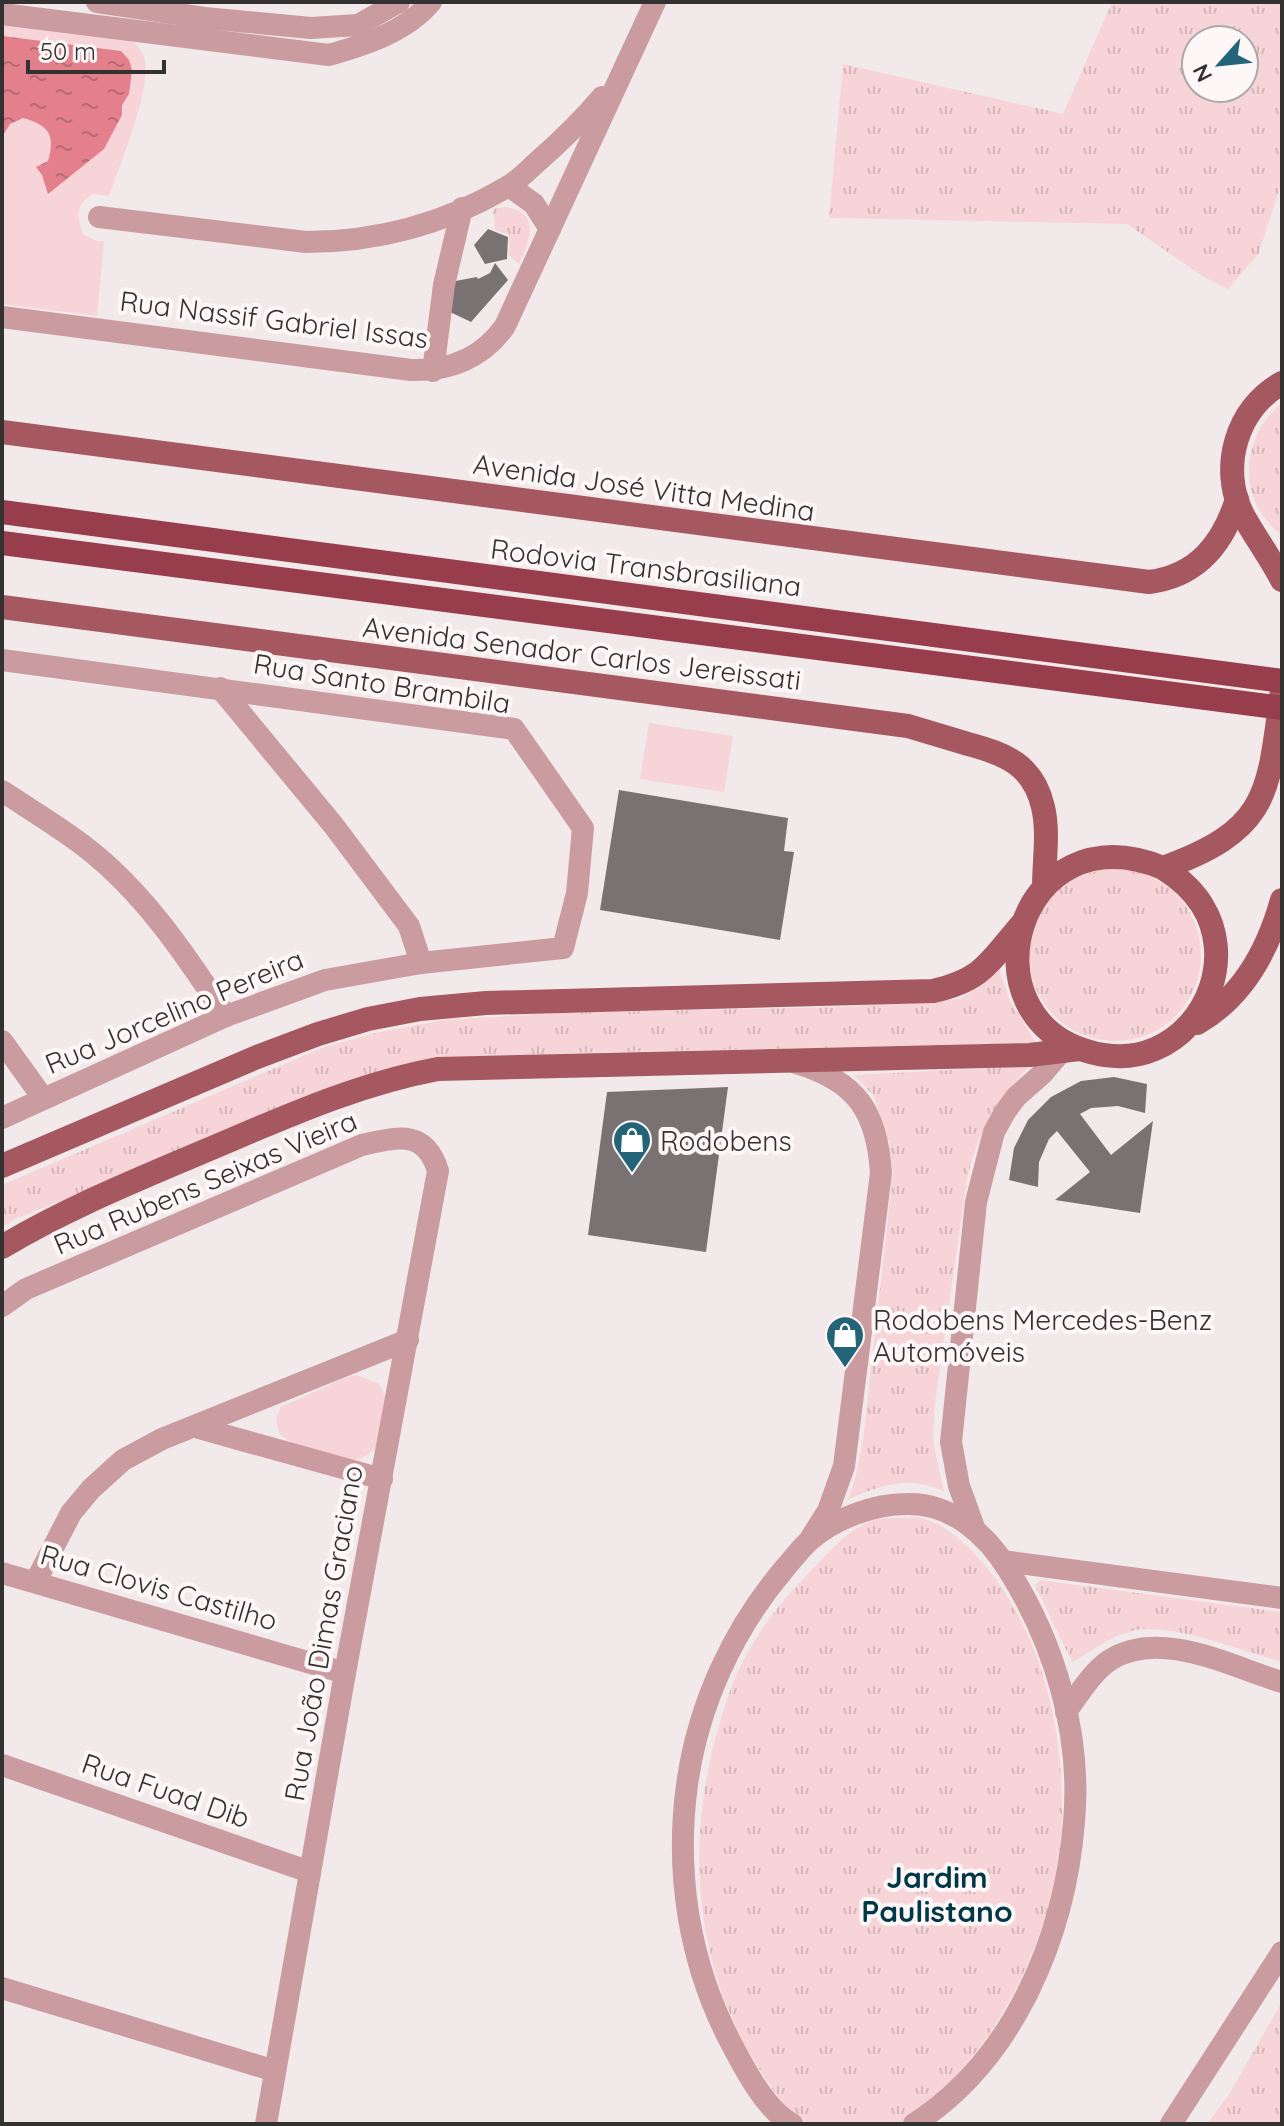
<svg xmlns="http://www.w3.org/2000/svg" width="1284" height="2126" font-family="Quicksand,sans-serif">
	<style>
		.grass { fill: url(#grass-tufts); fill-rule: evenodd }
		.park { fill: #f7d4d7 }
		.water { fill: url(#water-ripples) }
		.building { fill: #797273 }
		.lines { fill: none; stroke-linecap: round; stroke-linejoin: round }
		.minor { stroke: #ca9ca0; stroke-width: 22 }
		.major { stroke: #a65861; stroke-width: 24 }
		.highway { stroke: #983d4b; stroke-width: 24 }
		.labels { text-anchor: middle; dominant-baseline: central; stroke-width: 8; stroke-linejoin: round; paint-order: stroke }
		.street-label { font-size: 28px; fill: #343131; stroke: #fef7f8 }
		.poi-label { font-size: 28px; fill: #343131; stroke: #fef7f8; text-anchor: start }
		.neighbourhood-label { font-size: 30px; font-weight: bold; fill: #003848; stroke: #fef7f8 }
	</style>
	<defs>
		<pattern id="grass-tufts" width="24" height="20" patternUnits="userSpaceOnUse" patternTransform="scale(2)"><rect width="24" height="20" fill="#f7d4d7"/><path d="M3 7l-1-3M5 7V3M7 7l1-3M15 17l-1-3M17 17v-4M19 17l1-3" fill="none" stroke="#d4b6b9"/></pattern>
		<pattern id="water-ripples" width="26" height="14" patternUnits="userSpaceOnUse" patternTransform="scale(2)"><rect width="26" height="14" fill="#e3808c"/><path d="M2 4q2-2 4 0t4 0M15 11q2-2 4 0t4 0" fill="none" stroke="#b96973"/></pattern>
	</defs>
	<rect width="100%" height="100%" fill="#f2eaea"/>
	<g class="grass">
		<path d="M 1112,2 L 1282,2 L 1282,181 L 1259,253 L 1228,289 L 1204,277 L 1127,224 L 829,218 L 843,64 L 1063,114 ZM 1244,40 L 1244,88 L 1196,88 L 1196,40 Z"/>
		<path d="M 505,207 C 542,212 530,241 519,264 L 509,255 L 509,235 L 495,230 L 493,209 Z"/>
		<path d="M 1282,403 L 1282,535 C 1236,502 1240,436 1282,403 Z"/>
		<circle cx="1115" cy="955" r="86"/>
		<polygon points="999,968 1009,999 1036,1043 568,1053 457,1059 163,1161 15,1219 2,1227 2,1185 324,1047 375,1033 443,1020 560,1013 838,1007 959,999 980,987"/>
		<path d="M 1029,1066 C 995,1104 979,1129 967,1179 L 935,1403 L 933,1441 L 944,1492 C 913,1475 878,1485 848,1500 L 856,1475 L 863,1440 L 893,1173 L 889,1142 L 874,1096 L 854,1075 Z"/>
		<path d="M 897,1518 C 905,1518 914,1517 921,1518 C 945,1523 967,1545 983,1563 C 1056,1649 1073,1777 1056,1886 C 1054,1901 1047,1916 1041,1930 C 1019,1992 987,2047 939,2093 C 929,2103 918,2116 904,2122 C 894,2126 823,2126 811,2124 C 789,2119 775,2092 763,2075 C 694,1973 684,1842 719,1726 C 725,1706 731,1685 740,1667 C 755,1635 779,1604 803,1579 C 823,1559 846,1529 874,1520 C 881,1518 890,1518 897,1518 Z"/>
		<path d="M 1040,1580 L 1282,1612 L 1282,1662 C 1244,1652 1169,1621 1132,1631 C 1106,1638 1092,1652 1072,1662 L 1035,1585 Z"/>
		<polygon points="1282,2002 1282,2124 1207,2124 1228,2096"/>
	</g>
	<g class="park">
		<path d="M 2,21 L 126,37 C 135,43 143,50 145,61 C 150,94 120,164 109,196 L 93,194 C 75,205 76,217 84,235 L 97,241 L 104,241 L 97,316 L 2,304 Z"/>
		<polygon points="649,723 733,736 724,792 640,779"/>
		<polygon points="357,1375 379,1384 387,1400 378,1447 361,1459 353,1460 293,1444 280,1434 277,1426 276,1419 281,1407 347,1377"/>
	</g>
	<path class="water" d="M 2,36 L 121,51 L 129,60 L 132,70 L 129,94 L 122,105 L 122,115 L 104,149 L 48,194 L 42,175 L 36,167 L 48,161 C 56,134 48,125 23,118 L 10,124 L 2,137 Z"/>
	<g class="building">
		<polygon points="488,229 508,237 507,259 485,264 474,245"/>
		<polygon points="495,263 508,280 471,322 446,310 450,282 477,277 478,279 490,273"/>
		<polygon points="619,790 788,818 784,851 794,852 780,940 600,910"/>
		<polygon points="1114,1077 1147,1084 1145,1113 1118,1106 1091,1108 1080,1114 1111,1155 1153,1121 1140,1213 1055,1200 1090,1172 1057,1131 1049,1139 1039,1162 1038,1187 1009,1180 1014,1148 1028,1120 1051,1097 1081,1081"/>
		<polygon points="728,1087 706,1252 588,1235 607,1092"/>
	</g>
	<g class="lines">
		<g class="minor">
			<polyline points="97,2 205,18 311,28 358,25 399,2"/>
			<path d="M 2,14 L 329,55 C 364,45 406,32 431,2"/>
			<polyline points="509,186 534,204 550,229"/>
			<path d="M 99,217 L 306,242 C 378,242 446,223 507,187 C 518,181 527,171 536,163 C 560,142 581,122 602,97"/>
			<path d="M 2,317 L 411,370 C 449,371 483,358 505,326 L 655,2"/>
			<polyline points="433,371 444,285 462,208"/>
			<polyline points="2,660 514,729 583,828 577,893 563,948 421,963 325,980 226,1016 2,1118"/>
			<polyline points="220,688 334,826 409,926 421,963"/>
			<path d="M 2,791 C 29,809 58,826 84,846 C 143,891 185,954 226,1016"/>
			<polyline points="2,1041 43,1098"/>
			<path d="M 796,1063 C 857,1081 877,1112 881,1173 L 844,1466 L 828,1511 L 812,1536"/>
			<path d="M 2,1306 L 26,1289 L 362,1145 C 398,1137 425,1129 438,1171 L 345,1673 L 266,2124"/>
			<polyline points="195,1427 382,1479"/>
			<polyline points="975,1530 959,1486 951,1442 976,1202 994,1132 1005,1112 1016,1097 1042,1074 1060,1053"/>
			<polyline points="1003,1561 1282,1598"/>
			<polyline points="2,1573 345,1673"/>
			<polyline points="36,1581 71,1513 91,1489 123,1460 162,1439 408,1340"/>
			<path d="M 1066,1712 C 1079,1694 1092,1672 1110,1660 C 1161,1628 1231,1667 1282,1682"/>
			<polyline points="2,1765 310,1872"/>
			<polyline points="2,1988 275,2071"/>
			<path d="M 792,2124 C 766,2111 743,2066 730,2041 C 689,1962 675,1873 687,1785 C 698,1705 733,1629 785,1568 C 793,1559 801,1548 810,1540 C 836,1518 874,1504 907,1504 C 952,1503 987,1535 1009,1571 C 1055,1644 1082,1735 1074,1822 C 1065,1936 1014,2060 914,2124"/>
			<polyline points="1171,2124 1282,1952"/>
		</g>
		<g class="major">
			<path d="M 1282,383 C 1236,408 1219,469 1243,515 C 1255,537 1270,557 1282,580"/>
			<path d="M 2,432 L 1149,582 C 1197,576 1223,544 1237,499"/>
			<path d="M 2,607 L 908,726 C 928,732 948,738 968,744 C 1005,754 1033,764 1043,807 C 1049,832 1044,861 1044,887"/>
			<path d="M 1163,868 C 1179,878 1192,889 1202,905 C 1234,956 1209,1026 1155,1049 C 1134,1058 1112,1058 1090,1052 C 960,1017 1017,808 1163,868 C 1271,829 1268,793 1282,690"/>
			<path d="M 1197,1023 C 1243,997 1268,950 1282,900"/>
			<path d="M 2,1166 L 257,1057 L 318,1034 L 368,1019 L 420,1009 L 486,1003 L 933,991 C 983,980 989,962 1021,925"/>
			<path d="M 2,1247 C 67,1208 137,1180 207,1150 C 283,1118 357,1084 438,1069 L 1030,1055 L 1079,1049"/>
		</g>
		<g class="highway">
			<polyline points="2,512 1282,681"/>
			<polyline points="2,543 1282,708"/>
		</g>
	</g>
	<defs>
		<symbol id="shop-pin" viewBox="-11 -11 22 30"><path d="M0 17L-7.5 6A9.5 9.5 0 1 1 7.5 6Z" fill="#246479" stroke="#fef7f8"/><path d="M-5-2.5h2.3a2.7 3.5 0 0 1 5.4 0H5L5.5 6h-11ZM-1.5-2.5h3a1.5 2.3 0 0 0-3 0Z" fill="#fff"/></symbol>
	</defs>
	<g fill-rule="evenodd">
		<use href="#shop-pin" x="610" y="1118" width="44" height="60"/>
		<use href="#shop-pin" x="823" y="1313" width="44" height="60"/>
	</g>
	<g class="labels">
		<g class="street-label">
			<text transform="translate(274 319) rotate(7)">Rua Nassif Gabriel Issas</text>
			<text transform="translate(644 487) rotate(8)">Avenida José Vitta Medina</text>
			<text transform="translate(646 567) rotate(7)">Rodovia Transbrasiliana</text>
			<text transform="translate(582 653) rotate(7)">Avenida Senador Carlos Jereissati</text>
			<text transform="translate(382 683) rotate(9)">Rua Santo Brambila</text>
			<text transform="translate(174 1011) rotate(-23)">Rua Jorcelino Pereira</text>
			<text transform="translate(205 1182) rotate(-23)">Rua Rubens Seixas Vieira</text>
			<text transform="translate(159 1587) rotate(16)">Rua Clovis Castilho</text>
			<text transform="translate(323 1633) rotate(-80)">Rua João Dimas Graciano</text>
			<text transform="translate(166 1790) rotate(19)">Rua Fuad Dib</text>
		</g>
		<g class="poi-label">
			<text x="660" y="1140">Rodobens</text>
			<text x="873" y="1319">Rodobens Mercedes-Benz<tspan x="873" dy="32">Automóveis</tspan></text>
		</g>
		<g class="neighbourhood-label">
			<text x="937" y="1877">Jardim<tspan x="937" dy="34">Paulistano</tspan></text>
		</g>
	</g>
	<rect width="1284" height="2126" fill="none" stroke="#343131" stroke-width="8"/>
	<g transform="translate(1220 64) rotate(243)"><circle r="38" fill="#fef7f8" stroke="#ada8a8" stroke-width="2"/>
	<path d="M0-6L14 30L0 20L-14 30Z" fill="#246479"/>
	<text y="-12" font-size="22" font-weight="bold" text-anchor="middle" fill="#343131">N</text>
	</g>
	<path d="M28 60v12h136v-12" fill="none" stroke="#343131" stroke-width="4"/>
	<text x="40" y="60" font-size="24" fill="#343131" stroke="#fef7f8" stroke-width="6" paint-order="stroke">50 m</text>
</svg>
